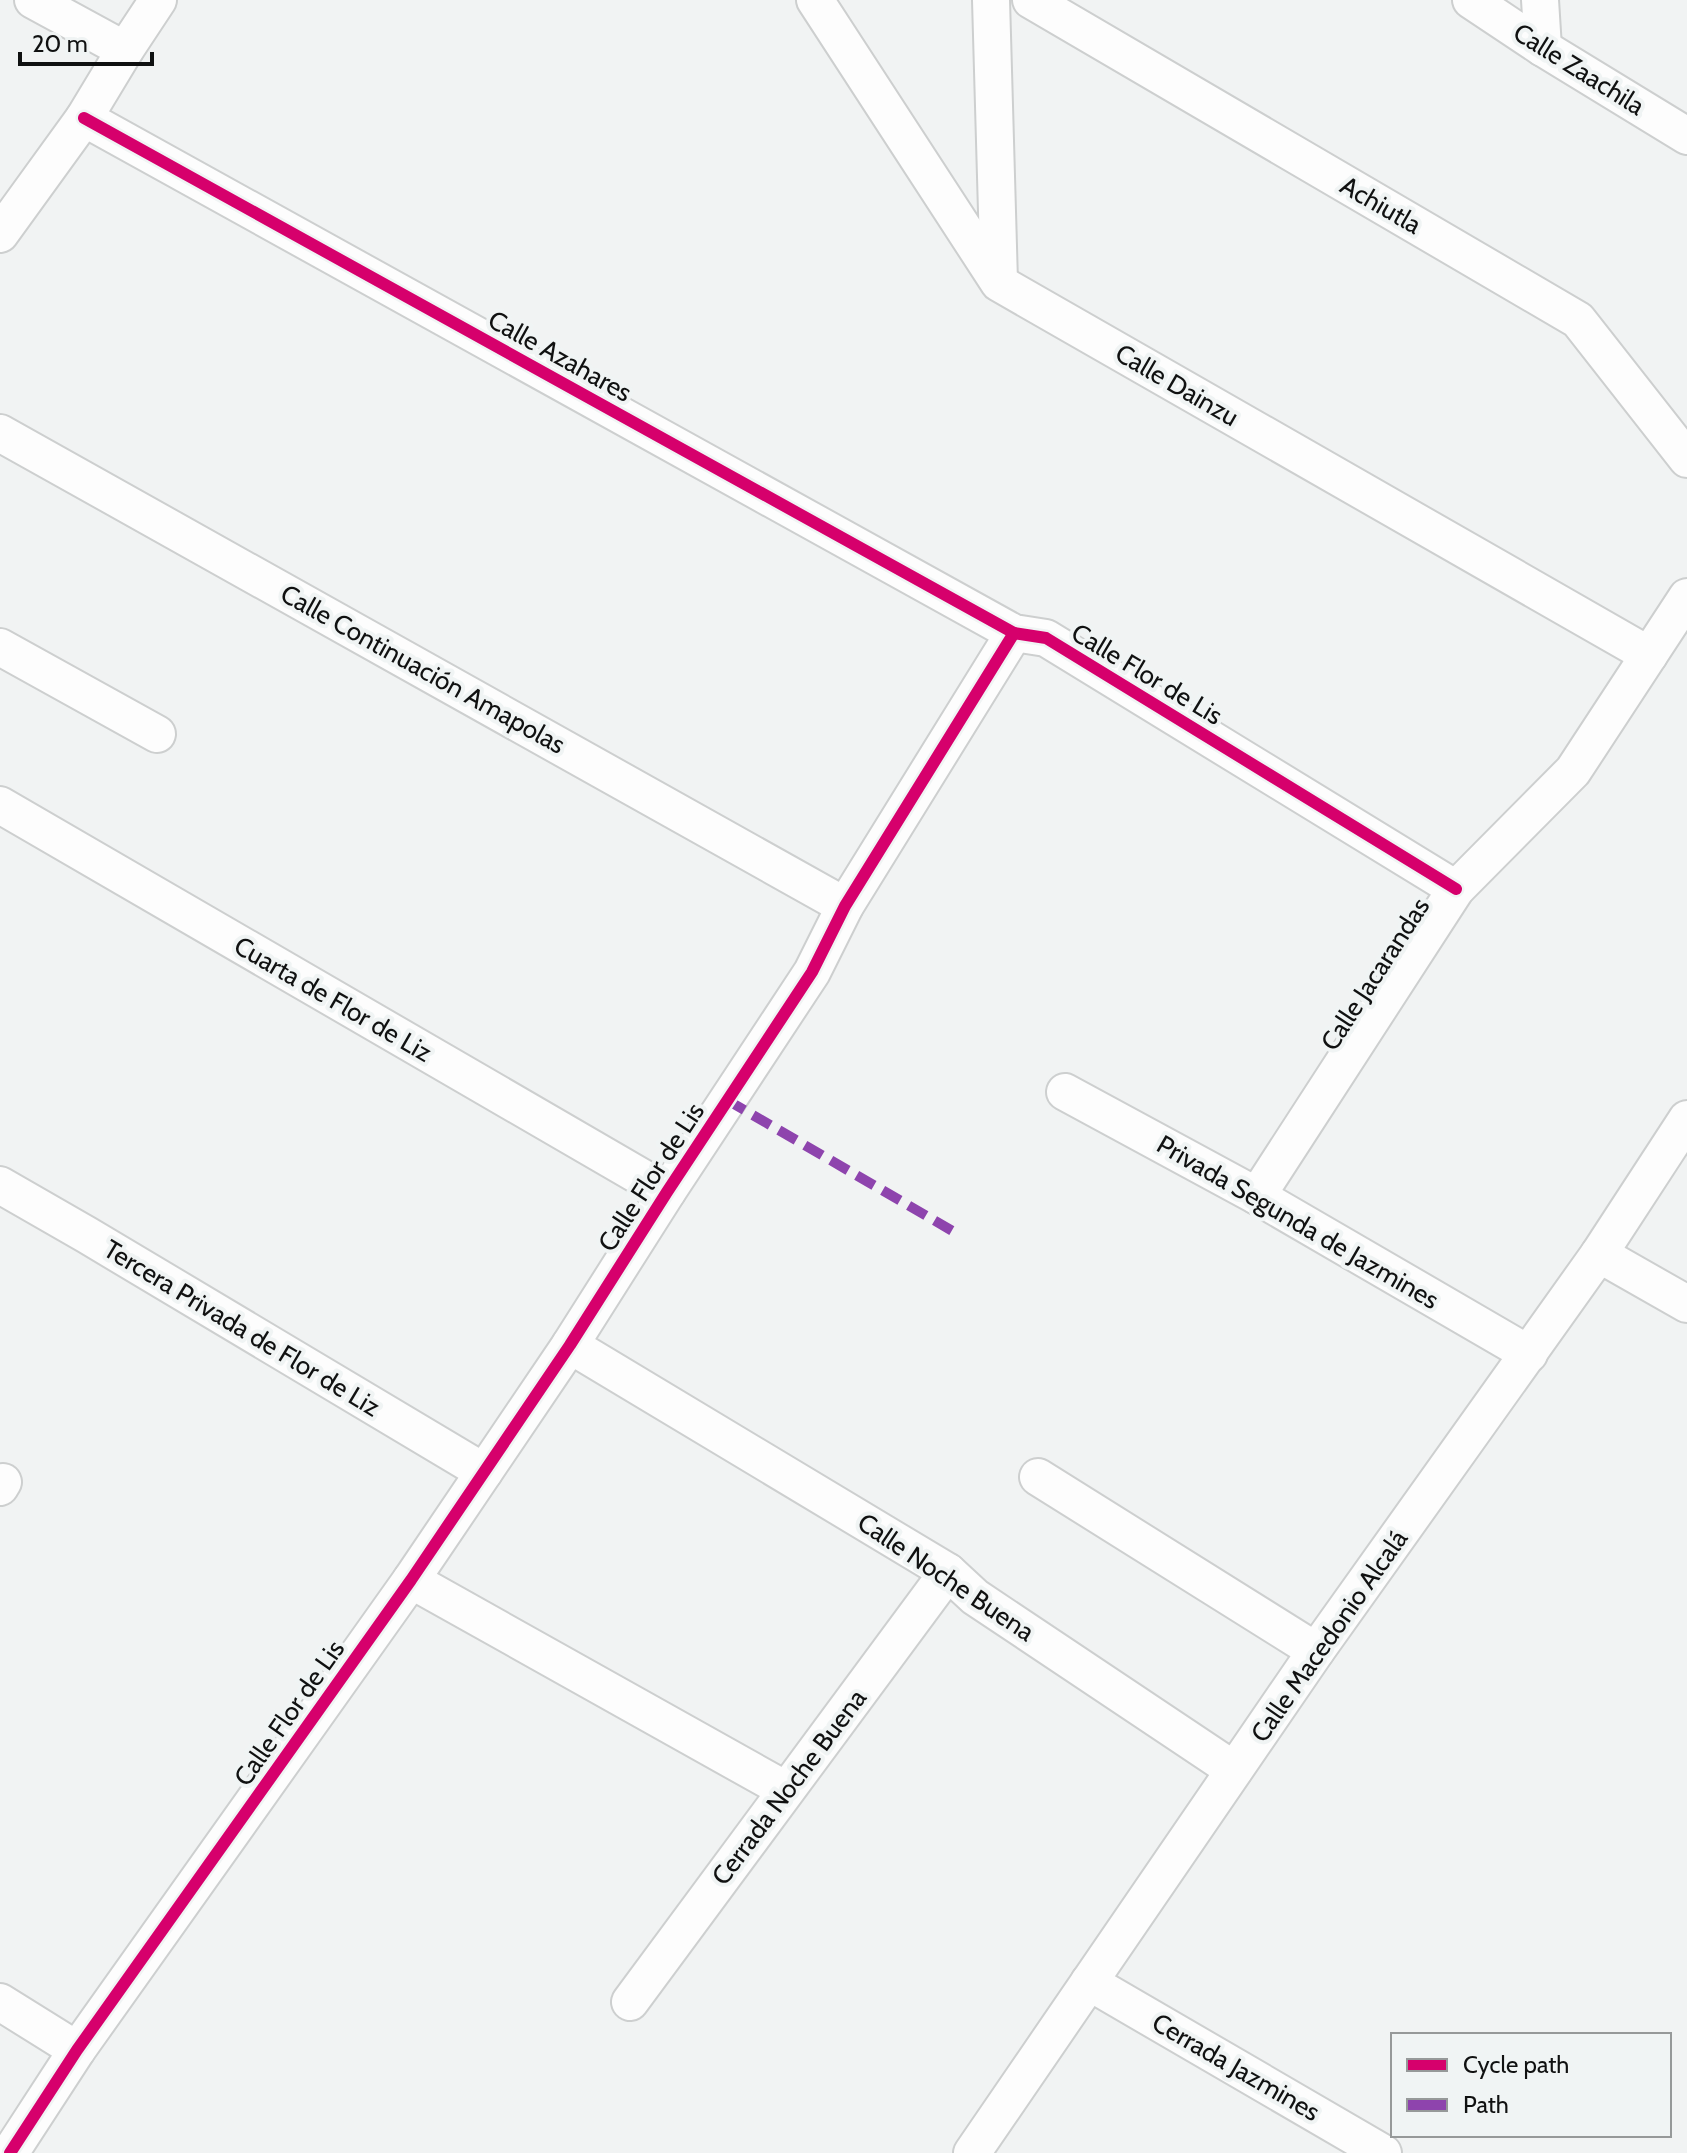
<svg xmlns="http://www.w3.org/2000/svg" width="1687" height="2153" font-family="Cabin,sans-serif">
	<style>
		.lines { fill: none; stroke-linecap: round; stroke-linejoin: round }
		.street-casing { stroke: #cdcfcf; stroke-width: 40 }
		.street { stroke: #fdfdfd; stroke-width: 36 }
		.quiet { stroke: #8e44ad; stroke-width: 10; stroke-dasharray: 20 10; stroke-linecap: butt }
		.cycleway-casing { stroke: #f0f4f4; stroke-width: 17 }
		.cycleway { stroke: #d6006c; stroke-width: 12 }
		.labels { text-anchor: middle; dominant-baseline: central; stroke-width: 8; stroke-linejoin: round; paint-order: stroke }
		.street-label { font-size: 26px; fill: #101111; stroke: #f0f4f4 }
	</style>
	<rect width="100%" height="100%" fill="#f1f3f3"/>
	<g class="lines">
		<defs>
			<g id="street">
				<polyline points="33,0 125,50"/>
				<polyline points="815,0 999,283 1649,655"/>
				<polyline points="991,0 999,282"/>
				<polyline points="1031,0 1578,320 1687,459"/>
				<polyline points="1471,0 1543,48 1687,136"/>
				<polyline points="1540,0 1543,48"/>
				<polyline points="84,118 1014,633 1046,638 1456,889"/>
				<polyline points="0,234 84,118 125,50 158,0"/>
				<polyline points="0,433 845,906"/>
				<polyline points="0,647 157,734"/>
				<polyline points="0,805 667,1192"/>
				<polyline points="1065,1092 1257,1196 1529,1354"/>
				<polyline points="0,1185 87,1235 484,1472"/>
				<polyline points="1257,1196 1456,889 1573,771 1687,597"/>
				<polyline points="1599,1254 1687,1304"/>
				<polyline points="570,1345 948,1572 975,1597 1234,1770"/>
				<polyline points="1038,1477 1316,1651"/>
				<polyline points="0,1487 3,1482"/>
				<polyline points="411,1580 786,1790"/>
				<polyline points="1089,1982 1383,2153"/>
				<polyline points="0,2002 77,2050"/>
				<polyline points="630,2002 948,1572"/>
				<polyline points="10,2153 77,2050 411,1580 570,1345 667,1192 812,972 845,906 1014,633"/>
				<polyline points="972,2153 1316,1651 1599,1254 1687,1119"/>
			</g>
		</defs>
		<use href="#street" class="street-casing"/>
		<use href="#street" class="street"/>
		<polyline class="quiet" points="727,1100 956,1233"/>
		<defs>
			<g id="cycleway">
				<polyline points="84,118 1014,633 1046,638 1456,889"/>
				<polyline points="10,2153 77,2050 411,1580 570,1345 667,1192 812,972 845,906 1014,633"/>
			</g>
		</defs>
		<use href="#cycleway" class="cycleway-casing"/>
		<use href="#cycleway" class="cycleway"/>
	</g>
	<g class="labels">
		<g class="street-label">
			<text transform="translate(1579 69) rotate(32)">Calle Zaachila</text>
			<text transform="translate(1381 205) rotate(30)">Achiutla</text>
			<text transform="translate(560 356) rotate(29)">Calle Azahares</text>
			<text transform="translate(1177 385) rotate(30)">Calle Dainzu</text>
			<text transform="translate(423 669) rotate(29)">Calle Continuación Amapolas</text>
			<text transform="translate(1147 674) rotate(31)">Calle Flor de Lis</text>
			<text transform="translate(1375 974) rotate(-57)">Calle Jacarandas</text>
			<text transform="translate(333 999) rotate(30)">Cuarta de Flor de Liz</text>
			<text transform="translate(651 1177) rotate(-57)">Calle Flor de Lis</text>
			<text transform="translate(1298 1222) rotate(30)">Privada Segunda de Jazmines</text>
			<text transform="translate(242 1328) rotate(31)">Tercera Privada de Flor de Liz</text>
			<text transform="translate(946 1577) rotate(34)">Calle Noche Buena</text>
			<text transform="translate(1329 1636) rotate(-55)">Calle Macedonio Alcalá</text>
			<text transform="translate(289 1713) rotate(-55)">Calle Flor de Lis</text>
			<text transform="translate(789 1787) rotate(-53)">Cerrada Noche Buena</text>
			<text transform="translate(1236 2067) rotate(30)">Cerrada Jazmines</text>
		</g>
	</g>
	<rect x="1391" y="2033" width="280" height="104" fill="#f0f4f4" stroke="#969999" stroke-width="2"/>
	<rect x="1407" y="2059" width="40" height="12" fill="#d6006c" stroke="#969999" stroke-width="2"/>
	<text x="1463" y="2073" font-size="24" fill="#101111">Cycle path</text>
	<rect x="1407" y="2099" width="40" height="12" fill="#8e44ad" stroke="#969999" stroke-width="2"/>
	<text x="1463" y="2113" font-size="24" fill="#101111">Path</text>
	<path d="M20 52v12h132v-12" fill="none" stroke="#101111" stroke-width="4"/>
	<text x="32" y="52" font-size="24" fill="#101111" stroke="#f0f4f4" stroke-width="6" paint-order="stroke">20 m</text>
</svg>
